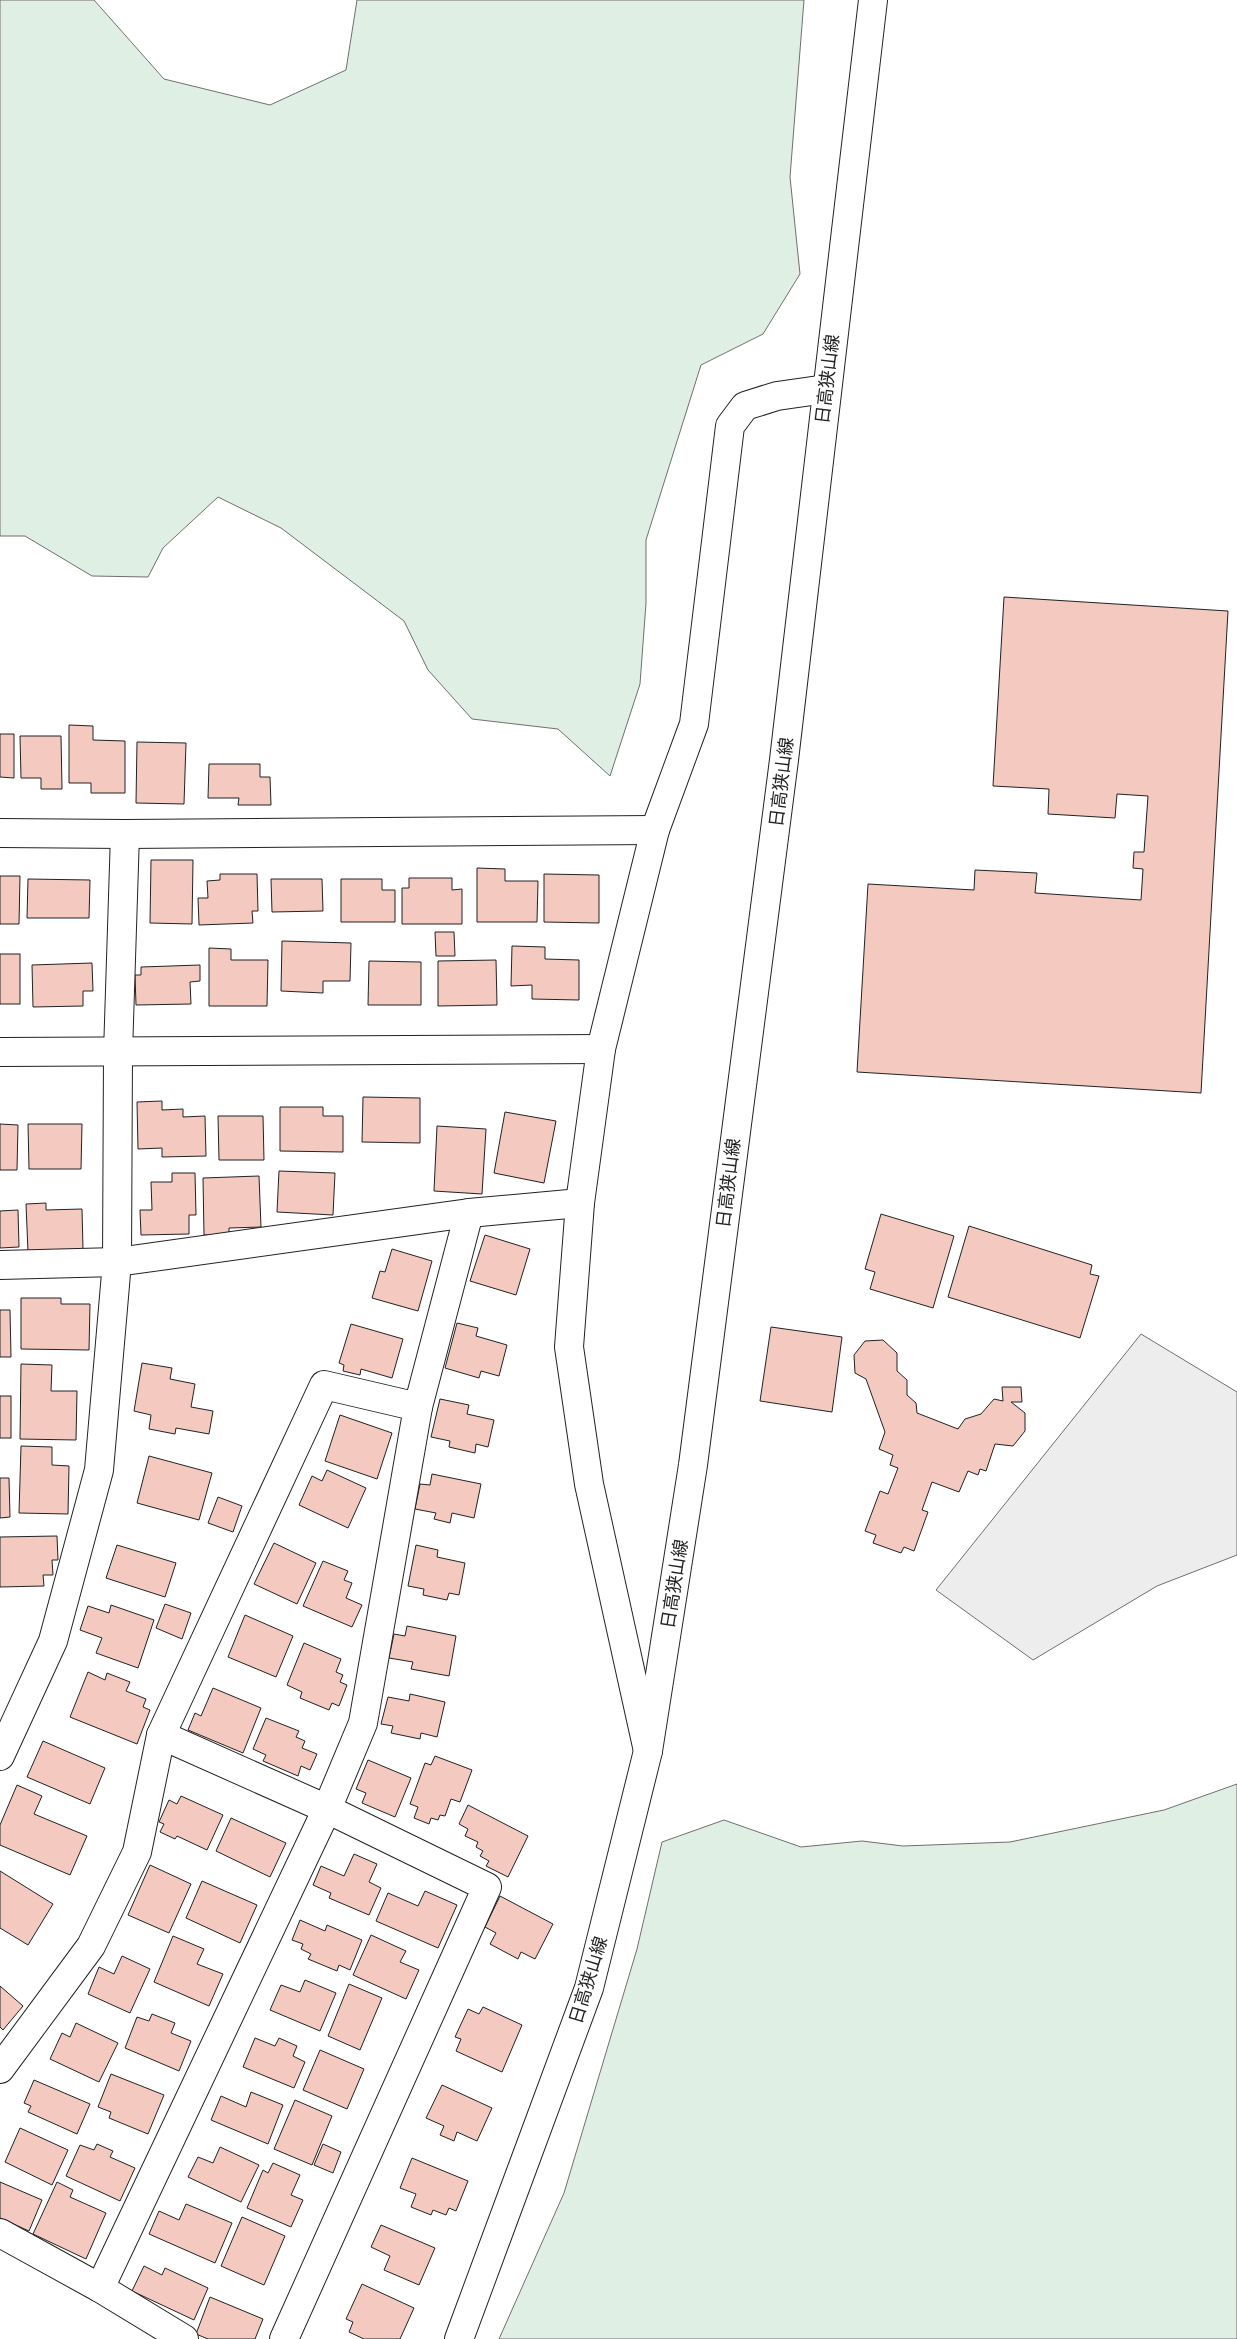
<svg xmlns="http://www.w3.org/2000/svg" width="1237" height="2339" font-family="'Space Grotesk','Noto Sans JP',sans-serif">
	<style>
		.green { fill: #e0efe3; stroke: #6f6f6f }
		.parking { fill: #ededed; stroke: #6f6f6f }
		.building { fill: #f3c9c0; stroke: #222 }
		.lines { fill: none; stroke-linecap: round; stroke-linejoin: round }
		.minor-casing { stroke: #222; stroke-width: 30 }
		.major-casing { stroke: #222; stroke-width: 30 }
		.minor { stroke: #fff; stroke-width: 28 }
		.major { stroke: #fff; stroke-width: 28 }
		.labels { text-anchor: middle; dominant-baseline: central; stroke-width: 4; stroke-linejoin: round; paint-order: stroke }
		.street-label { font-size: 18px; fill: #222; stroke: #fff }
	</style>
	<rect width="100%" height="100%" fill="#fff"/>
	<g class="green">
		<polygon points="0,0 94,0 164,79 270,105 346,70 357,0 804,0 790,177 800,274 763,334 701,365 646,540 646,603 640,684 610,776 558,729 472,719 428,670 404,621 281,528 218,497 163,548 148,577 92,576 25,536 0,536"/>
		<polygon points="1237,1784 1237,2339 499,2339 564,2193 637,1949 662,1842 724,1820 801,1847 862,1841 903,1846 1010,1842 1164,1810"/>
	</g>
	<polygon class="parking" points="1141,1334 1237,1392 1237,1555 1157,1586 1033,1660 936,1590"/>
	<g class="building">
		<polygon points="1004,597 1228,611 1201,1093 857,1072 868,884 974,890 975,870 1037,873 1035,893 1141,900 1143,869 1133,868 1134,852 1144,852 1148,796 1117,794 1115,818 1048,814 1049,789 993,786"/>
		<polygon points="69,725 93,726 93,740 125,741 125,793 91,793 91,783 69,783"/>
		<polygon points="0,734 14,734 14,778 0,777"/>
		<polygon points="20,736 61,736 62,789 41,789 41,778 21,778"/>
		<polygon points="137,742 186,743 184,804 136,803"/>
		<polygon points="209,764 260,764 260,777 270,777 271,805 238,805 239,798 208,798"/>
		<polygon points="151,860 193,860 192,924 150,923"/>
		<polygon points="477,868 505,869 505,881 538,881 537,922 477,922"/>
		<polygon points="220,874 257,874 258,911 252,911 253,923 199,925 198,898 208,898 207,881 220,880"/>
		<polygon points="544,874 599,875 599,923 544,922"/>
		<polygon points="0,876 20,876 19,924 0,924"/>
		<polygon points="409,878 452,878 452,890 462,889 462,924 402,924 402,888 409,888"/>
		<polygon points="28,879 90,880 89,918 27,918"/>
		<polygon points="271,879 322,879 323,911 272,912"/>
		<polygon points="341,879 382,879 382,890 395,890 395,922 341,922"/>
		<polygon points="435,932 454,932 455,956 436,956"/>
		<polygon points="282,941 351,943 350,981 323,981 323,993 281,991"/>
		<polygon points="512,946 545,947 545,959 579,960 579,1000 532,999 532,985 511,986"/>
		<polygon points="209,948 231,949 231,960 268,960 267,1006 209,1006"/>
		<rect x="0" y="954" width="20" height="50"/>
		<polygon points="496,960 497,1005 438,1006 438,961"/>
		<polygon points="369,961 421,962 421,1005 368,1005"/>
		<polygon points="92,963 93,991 83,991 83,1006 33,1007 32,965"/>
		<polygon points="200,965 200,981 190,982 191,1004 136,1005 135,975 141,975 141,967"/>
		<polygon points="363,1097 420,1098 420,1143 362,1142"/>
		<polygon points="162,1101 162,1110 183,1109 183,1117 205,1116 206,1156 162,1157 162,1148 138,1149 137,1102"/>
		<polygon points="280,1107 323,1107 323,1116 343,1116 343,1152 280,1151"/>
		<polygon points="505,1112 556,1121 544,1183 494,1173"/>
		<polygon points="218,1116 263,1116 264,1160 219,1160"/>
		<polygon points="0,1124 18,1125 17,1170 0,1170"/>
		<polygon points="28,1124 82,1124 81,1169 29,1169"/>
		<polygon points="437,1126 486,1129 482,1194 434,1191"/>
		<polygon points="279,1171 335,1173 333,1215 277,1212"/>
		<polygon points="172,1173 195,1173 196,1215 189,1215 189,1234 141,1235 140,1210 152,1210 151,1182 172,1182"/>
		<polygon points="259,1176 261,1227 229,1228 229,1235 204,1235 203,1178"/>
		<polygon points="46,1203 46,1210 82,1209 83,1249 28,1252 26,1204"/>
		<polygon points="18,1210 19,1247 0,1248 0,1211"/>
		<polygon points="881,1214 954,1236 933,1308 870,1289 875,1272 865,1269"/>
		<polygon points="969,1226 1092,1265 1090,1274 1099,1276 1080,1338 948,1297"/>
		<polygon points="485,1235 530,1249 516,1295 470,1281"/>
		<polygon points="392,1249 432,1261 418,1311 372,1298 380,1271 385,1272"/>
		<polygon points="21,1298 61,1298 61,1304 90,1304 89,1350 21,1349"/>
		<polygon points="0,1310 10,1310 11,1357 0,1357"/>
		<polygon points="457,1323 478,1328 476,1336 507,1345 499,1376 481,1371 479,1378 445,1368"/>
		<polygon points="351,1324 403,1339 392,1378 361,1369 360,1375 343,1371 344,1365 339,1363"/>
		<polygon points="771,1327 842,1337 832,1412 760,1401"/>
		<polygon points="883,1340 897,1353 897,1371 907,1380 907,1395 916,1403 917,1413 958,1429 965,1419 981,1414 994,1399 1003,1401 1002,1387 1021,1387 1022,1402 1011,1402 1025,1413 1025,1431 1013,1446 995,1444 986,1471 980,1469 978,1475 968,1471 959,1492 932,1482 922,1510 928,1512 914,1551 904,1547 901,1553 873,1543 876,1535 865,1531 880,1491 888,1494 898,1468 890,1465 893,1455 879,1449 885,1432 866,1379 855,1373 854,1355 865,1341"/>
		<polygon points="142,1363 172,1368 170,1379 195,1384 191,1407 213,1411 209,1434 176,1428 175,1434 149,1429 151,1415 134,1411"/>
		<polygon points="21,1364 52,1365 51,1391 77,1391 76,1440 20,1439"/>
		<rect x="0" y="1396" width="11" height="42"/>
		<polygon points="440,1399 469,1405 467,1414 494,1420 488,1447 476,1444 475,1453 449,1447 450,1441 431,1437"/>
		<polygon points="340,1415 392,1433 377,1479 325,1461"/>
		<polygon points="21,1446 52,1447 52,1465 69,1466 68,1514 19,1513"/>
		<polygon points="149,1456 212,1473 199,1520 137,1503"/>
		<polygon points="327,1470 366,1488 348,1528 299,1505 312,1476 322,1481"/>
		<polygon points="432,1474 481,1484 474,1518 452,1513 450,1523 434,1519 436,1513 415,1509 420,1484 430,1485"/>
		<polygon points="0,1478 9,1478 10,1517 0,1518"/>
		<polygon points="218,1497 242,1506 233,1532 208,1523"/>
		<polygon points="57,1536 58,1560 52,1560 53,1575 43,1575 44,1586 0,1587 0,1537"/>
		<polygon points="274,1543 316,1563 297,1604 254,1584"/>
		<polygon points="117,1545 176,1563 165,1597 106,1578"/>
		<polygon points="416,1545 438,1550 437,1557 465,1563 459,1595 449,1593 447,1600 423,1595 424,1589 408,1586"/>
		<polygon points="323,1561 348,1571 344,1580 352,1583 346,1598 362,1605 352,1627 303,1606"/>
		<polygon points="165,1604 191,1613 182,1639 156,1628"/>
		<polygon points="111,1605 154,1620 138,1668 96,1653 102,1638 80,1630 88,1606 109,1613"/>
		<polygon points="245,1615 293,1636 276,1677 228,1657"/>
		<polygon points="407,1626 456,1636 449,1676 411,1669 413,1662 389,1658 394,1634 405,1636"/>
		<polygon points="304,1643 341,1659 336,1672 343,1675 340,1682 347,1685 339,1706 332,1703 329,1710 300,1698 302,1692 287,1685"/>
		<polygon points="88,1672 105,1680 107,1673 130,1682 126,1691 146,1699 143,1707 150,1710 137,1744 70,1717"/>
		<polygon points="213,1688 261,1708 243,1753 188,1730 195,1713 201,1716"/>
		<polygon points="410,1694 445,1702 437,1737 421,1733 420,1739 391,1733 393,1726 381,1724 388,1697 409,1701"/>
		<polygon points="266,1718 299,1731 296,1737 305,1741 302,1748 317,1754 310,1770 301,1766 298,1776 263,1761 266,1755 253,1749"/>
		<polygon points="43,1741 105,1768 90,1804 27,1777"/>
		<polygon points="435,1756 472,1770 460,1802 451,1799 445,1816 440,1815 438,1820 431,1818 429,1824 414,1818 418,1807 410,1804 425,1763 431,1765"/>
		<polygon points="368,1760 411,1778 395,1817 362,1803 366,1793 356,1789"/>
		<polygon points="17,1785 42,1796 34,1814 87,1836 70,1875 0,1845 0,1825"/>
		<polygon points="181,1796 223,1815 207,1850 177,1836 175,1839 160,1832 164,1824 159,1822 169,1800 177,1804"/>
		<polygon points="468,1805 528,1836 508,1877 486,1866 489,1861 480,1856 483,1851 476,1847 478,1842 465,1836 468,1829 459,1824"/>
		<polygon points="231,1818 286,1843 270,1877 216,1851"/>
		<polygon points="354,1854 377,1864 369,1882 381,1888 369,1915 329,1898 331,1893 313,1885 321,1866 344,1876"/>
		<polygon points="150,1865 191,1884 169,1933 128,1915"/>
		<polygon points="0,1871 53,1904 28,1945 0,1928"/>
		<polygon points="202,1881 257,1905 240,1943 186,1918"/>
		<polygon points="425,1891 457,1905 438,1948 376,1921 388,1893 418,1906"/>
		<polygon points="500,1896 553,1924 535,1959 521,1952 518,1959 490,1944 496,1933 485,1927"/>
		<polygon points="300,1920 325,1931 327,1925 362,1940 350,1970 339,1965 337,1971 308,1959 311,1954 301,1949 303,1944 292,1940"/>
		<polygon points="371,1935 406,1951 400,1962 419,1970 406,1999 353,1975"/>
		<polygon points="173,1936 204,1949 197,1964 223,1974 209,2006 154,1982"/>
		<polygon points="122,1956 150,1969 130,2013 88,1994 99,1967 114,1974"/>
		<polygon points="305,1980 336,1993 320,2031 270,2010 281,1985 300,1992"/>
		<polygon points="349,1984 382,1998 360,2050 328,2036"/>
		<polygon points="0,1986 23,2006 3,2030 0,2027"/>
		<polygon points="483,2007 522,2025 502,2072 456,2051 461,2039 455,2037 468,2009 479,2014"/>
		<polygon points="152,2014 175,2023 171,2033 191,2041 179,2071 125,2048 137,2017 149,2021"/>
		<polygon points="76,2023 118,2043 99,2082 50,2059 62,2033 70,2037"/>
		<polygon points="255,2038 275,2046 279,2038 297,2046 293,2056 305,2062 294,2088 243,2067"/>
		<polygon points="320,2050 364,2069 347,2109 303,2090"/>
		<polygon points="111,2074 164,2095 148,2134 109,2118 111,2112 98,2107"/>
		<polygon points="34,2080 90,2104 77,2134 28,2112 31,2106 24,2103"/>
		<polygon points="442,2085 492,2108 477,2141 457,2132 454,2141 440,2135 444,2126 426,2118"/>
		<polygon points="251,2092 283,2105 268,2144 211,2120 221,2096 246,2107"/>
		<polygon points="295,2100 332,2116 312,2165 274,2149"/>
		<polygon points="20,2128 68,2150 52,2185 5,2162"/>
		<polygon points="97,2144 113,2151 110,2157 135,2168 120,2201 66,2176 80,2145 94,2150"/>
		<polygon points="323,2144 341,2152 333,2173 314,2165"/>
		<polygon points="220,2147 259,2165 241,2202 188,2177 198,2157 213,2163"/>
		<polygon points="412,2158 468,2181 456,2211 449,2208 446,2215 433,2210 431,2215 411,2207 416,2194 400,2188"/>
		<polygon points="273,2163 300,2175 291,2195 303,2200 291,2227 247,2208 263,2170 268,2173"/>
		<polygon points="0,2182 42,2200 29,2231 0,2218"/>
		<polygon points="57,2182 73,2190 70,2197 106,2213 86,2259 33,2234"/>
		<polygon points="186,2204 232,2223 215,2263 149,2234 159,2211 179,2220"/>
		<polygon points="242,2217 285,2236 264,2285 221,2266"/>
		<polygon points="381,2225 435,2248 419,2285 384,2270 390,2256 371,2247"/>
		<polygon points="144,2266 162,2275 165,2268 208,2288 194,2320 132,2291"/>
		<polygon points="362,2284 414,2308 400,2339 364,2339 349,2332 353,2322 346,2319"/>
		<polygon points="210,2297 263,2319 255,2339 208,2339 196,2334"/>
	</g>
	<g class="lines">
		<defs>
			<g id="minor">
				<polyline points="0,833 125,834 655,830"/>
				<polyline points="0,1052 601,1049"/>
				<polyline points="0,1265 117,1262 469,1213 580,1203"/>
				<polyline points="161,1735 327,1809 487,1887 284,2339"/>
				<polyline points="648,1751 589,1484 569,1347 580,1203 601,1049 655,830 694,724 730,426 745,406 777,396 826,389"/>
				<polyline points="0,1756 53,1641 99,1470 117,1262 118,1053 125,834"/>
				<polyline points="0,2069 91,1946 137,1852 161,1735 324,1385 418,1407"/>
				<polyline points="0,2233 100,2288 184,2339"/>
				<polyline points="100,2288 327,1809 363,1723 418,1407 469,1213"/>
			</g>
			<polyline id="major" points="459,2339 589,1988 648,1751 693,1465 784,760 873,0"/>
		</defs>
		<use href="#minor" class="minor-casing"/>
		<use href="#major" class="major-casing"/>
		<use href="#minor" class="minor"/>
		<use href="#major" class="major"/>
	</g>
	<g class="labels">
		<g class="street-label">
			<text transform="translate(827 379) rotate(-83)">日高狭山線</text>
			<text transform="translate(781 782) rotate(-83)">日高狭山線</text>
			<text transform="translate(728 1183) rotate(-83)">日高狭山線</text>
			<text transform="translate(674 1584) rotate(-81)">日高狭山線</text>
			<text transform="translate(588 1980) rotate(-73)">日高狭山線</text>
		</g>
	</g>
</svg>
